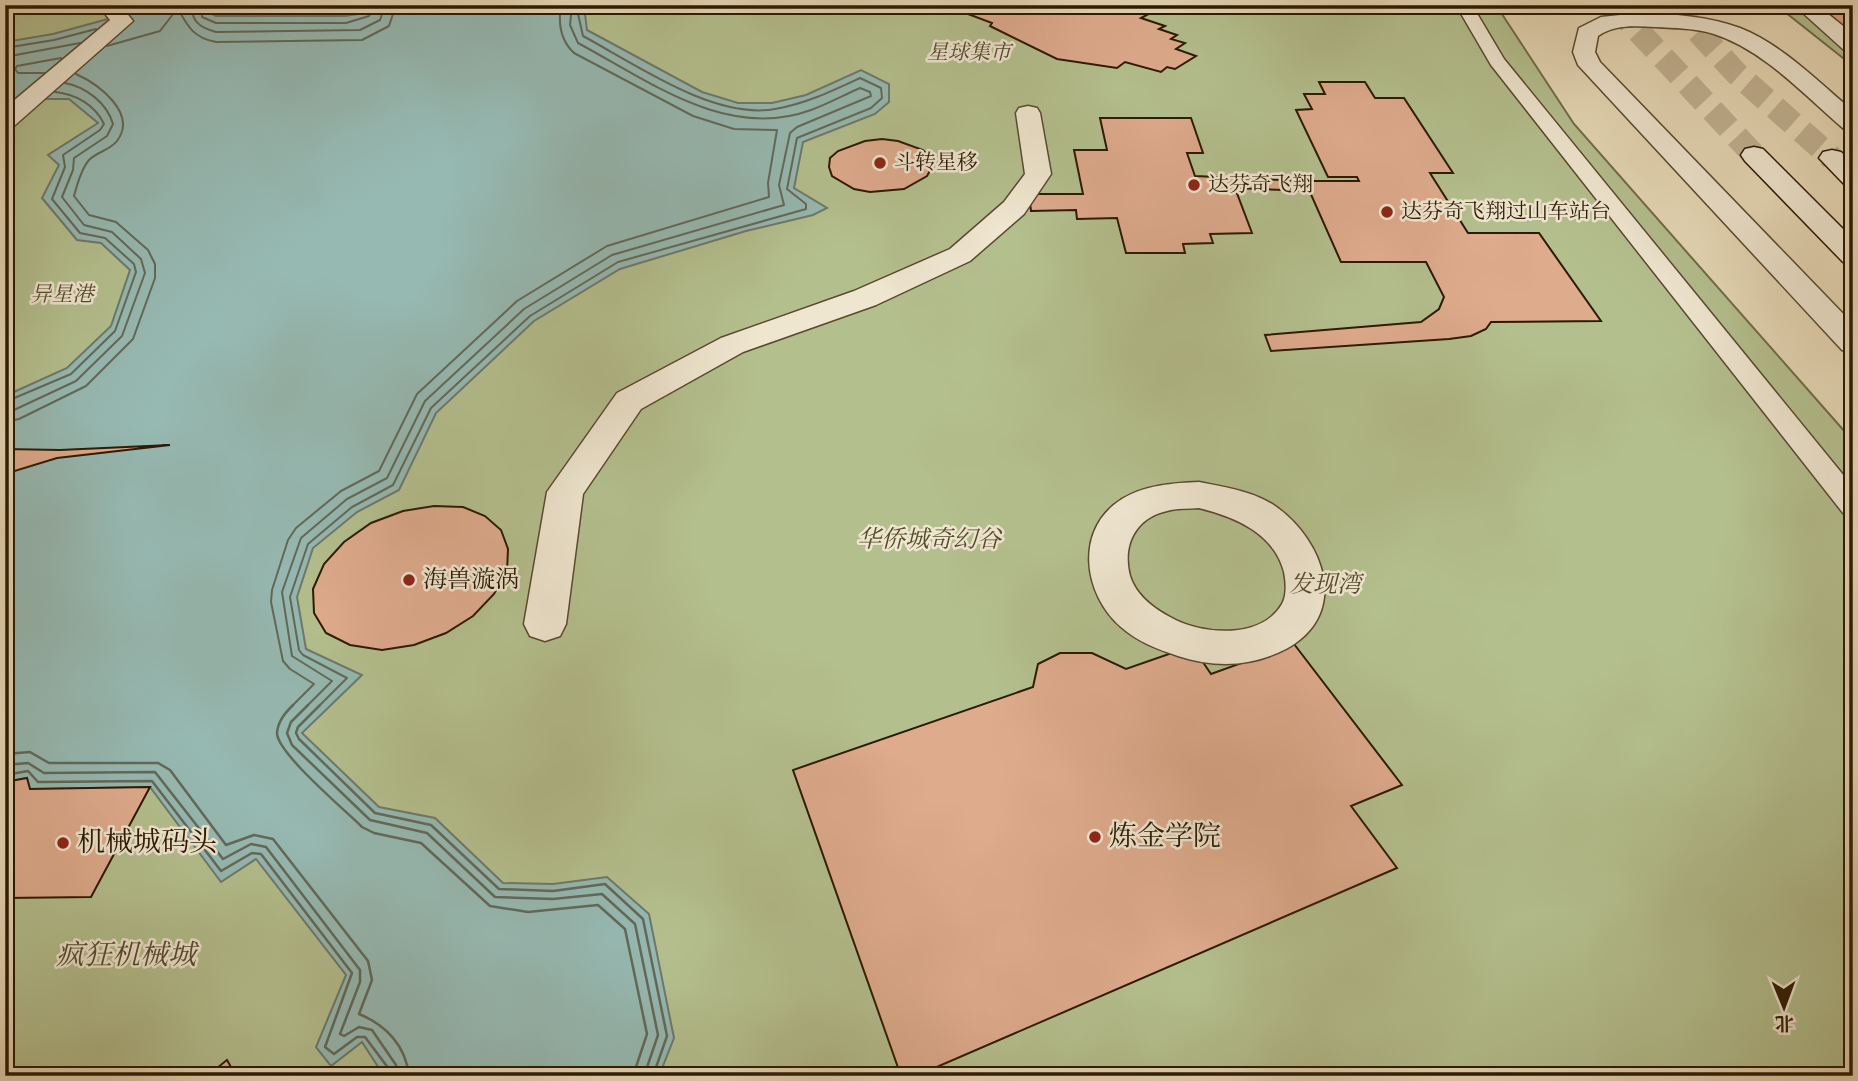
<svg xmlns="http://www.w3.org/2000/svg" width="1858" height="1081" font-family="'IM FELL English','Noto Serif SC',serif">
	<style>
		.green { fill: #b4bf8e; stroke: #706c48; stroke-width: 2 }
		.water { fill: #96b9b2; stroke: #6c796c; stroke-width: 2 }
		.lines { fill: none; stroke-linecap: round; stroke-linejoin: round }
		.shore-far1 { stroke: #61695a; stroke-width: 2 }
		.shore { stroke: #61695a; stroke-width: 2.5 }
		.building { fill: #deab8d; stroke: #2c1902; stroke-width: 2 }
		.secondary-tunnel { stroke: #c1b292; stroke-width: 24; stroke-dasharray: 24 12; stroke-linecap: butt }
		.service-casing { stroke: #5a492f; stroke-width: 3 }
		.pedestrian-casing { stroke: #5a492f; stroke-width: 3 }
		.tertiary-casing { stroke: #5a492f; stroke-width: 3 }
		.secondary-casing { stroke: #2c1902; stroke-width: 3 }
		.service { fill: #efe6d0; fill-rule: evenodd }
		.pedestrian { fill: #efe6d0; fill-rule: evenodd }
		.tertiary { fill: #efe6d0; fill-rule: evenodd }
		.secondary { fill: #efe6d0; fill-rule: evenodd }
		.poi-dot { fill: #8f2418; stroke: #efe6d0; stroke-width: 2.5 }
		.labels { text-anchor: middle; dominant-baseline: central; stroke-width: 5; stroke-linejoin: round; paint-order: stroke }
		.far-park-label { font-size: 21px; font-style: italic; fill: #554b2c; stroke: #efe6d0 }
		.far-poi-label { font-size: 21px; fill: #2c1902; stroke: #efe6d0; text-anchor: start }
		.park-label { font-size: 24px; font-style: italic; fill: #554b2c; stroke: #efe6d0 }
		.poi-label { font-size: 24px; fill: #2c1902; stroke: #efe6d0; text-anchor: start }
		.near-poi-label { font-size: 28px; fill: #2c1902; stroke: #efe6d0; text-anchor: start }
		.near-park-label { font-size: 28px; font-style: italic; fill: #554b2c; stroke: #efe6d0 }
	</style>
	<rect width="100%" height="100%" fill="#e6d8b6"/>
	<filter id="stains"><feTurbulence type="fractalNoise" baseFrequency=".00286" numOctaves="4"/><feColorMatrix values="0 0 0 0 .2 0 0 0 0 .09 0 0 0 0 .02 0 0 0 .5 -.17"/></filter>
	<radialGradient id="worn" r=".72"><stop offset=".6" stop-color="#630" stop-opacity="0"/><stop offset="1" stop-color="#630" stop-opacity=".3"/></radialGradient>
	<g class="green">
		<polygon points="5,5 1496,5 1574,124 1853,441 1853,1076 5,1076"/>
		<polygon points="1776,5 1853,5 1853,66"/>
	</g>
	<polygon class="water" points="159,5 213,5 207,12 216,16 345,16 358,14 371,5 597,5 585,14 587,30 702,92 738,103 772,103 806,95 861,70 889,84 889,102 875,114 803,142 794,188 827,208 813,215 746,231 620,269 534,321 436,413 399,490 357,512 313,548 297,597 306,649 362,675 302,733 379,807 435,818 503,883 553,884 607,877 649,914 674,1038 659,1076 384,1076 362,1042 331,1066 316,1047 346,975 256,859 221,882 150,787 30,789 27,778 5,782 5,396 67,368 111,326 130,270 101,243 77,240 42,198 59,165 48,155 98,123 69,99 5,99 5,42 53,34"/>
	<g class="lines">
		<g class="shore-far1">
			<path d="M 181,5 L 178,9 C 188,27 194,38 216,42 L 362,40 L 389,26 L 396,5"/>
			<path d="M 192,5 C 191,22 201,28 216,32 L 360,30 L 380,20 L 385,5"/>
			<polyline points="201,5 202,17 216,23 346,23 369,16 376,5"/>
			<polyline points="107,46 160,31 177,9 174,5"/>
			<polyline points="5,48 54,40 96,29"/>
			<polyline points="5,57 80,43"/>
			<polyline points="44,73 18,73 15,69 17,66 61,58"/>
			<path d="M 5,402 L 71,374 L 115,331 L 136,272 L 134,264 L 105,238 L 80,233 L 52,199 L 65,167 L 63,155 L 100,130 L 104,124 C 95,105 76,94 55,92"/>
			<path d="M 5,411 L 14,410 L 76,381 L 122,336 L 145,273 L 141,259 L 112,232 L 84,225 L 62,197 L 73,170 L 74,158 L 107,136 L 113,124 C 107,103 86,87 65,83"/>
			<path d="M 5,422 L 19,419 L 86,386 L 133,339 L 155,278 L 155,264 L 148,250 L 116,222 L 89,215 L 74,196 C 77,185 81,169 89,160 C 97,152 110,150 117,141 C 138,113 98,84 76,74"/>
			<path d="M 292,706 L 314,684 L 290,669 L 283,661 L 271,602 L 272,590 L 288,540 L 296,528 L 341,491 L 379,471 L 417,394 L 517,301 L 607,246 L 769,197 L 768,183 L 777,130 L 734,129 L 693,116 L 574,53 C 560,40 558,23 561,5"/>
			<path d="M 307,706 L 332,681 L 292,656 L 282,592 L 301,538 L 347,499 L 387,478 L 425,401 L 524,309 L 612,255 L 784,205 L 779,185 L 790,133 L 797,127 L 871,96 L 870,92 L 860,88 C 844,95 828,104 811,110 C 727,141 649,81 578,43 L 570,25 L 572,5"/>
			<path d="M 319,706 L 347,678 L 303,655 L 299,650 L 290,597 L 308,544 L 352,507 L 393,485 L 431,408 L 530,316 L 618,262 L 806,209 L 806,204 L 787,189 L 797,138 L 871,108 L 882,98 L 881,88 L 860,78 C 832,91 805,104 775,109 C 714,120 635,64 583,36 L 578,14 L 585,5"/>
		</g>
		<g class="shore">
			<path d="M 293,705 C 285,713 278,721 277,733 C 277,753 345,810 362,827 L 374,833 L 421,843 L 490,906 L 528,912 L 598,905 L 625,929 L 647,1034 L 633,1076"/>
			<polyline points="308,705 291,722 287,733 292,745 370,820 427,833 495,897 553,899 602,894 635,924 658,1035 644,1076"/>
			<polyline points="320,705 298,727 296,733 299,739 375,813 431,825 499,889 553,891 605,884 643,919 667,1036 653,1076"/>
			<path d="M 5,754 L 30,752 L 49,763 L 158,763 L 170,770 L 226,845 L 254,835 L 273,839 L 368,961 L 372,980 L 359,1014 C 386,1025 406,1046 409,1076"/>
			<polyline points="5,765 28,763 44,773 155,772 223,859 251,844 266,847 360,970 360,982 340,1034 344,1036 359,1027 372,1030 396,1065 399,1076"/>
			<polyline points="5,775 28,771 38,782 152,781 221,871 252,853 261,854 352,973 325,1047 334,1054 357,1037 365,1037 389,1069 390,1076"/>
		</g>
	</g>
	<g class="building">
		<polygon points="944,5 1165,5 1141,18 1165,26 1159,29 1177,35 1171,39 1185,43 1176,49 1196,56 1175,69 1167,67 1161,72 1125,62 1117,68 1057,59 990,26 992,23"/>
		<polygon points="1808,5 1853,5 1853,38"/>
		<polygon points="1319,82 1365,82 1375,98 1404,98 1453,173 1430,173 1468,233 1539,233 1601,321 1491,322 1486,329 1471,336 1449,339 1271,351 1265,335 1421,322 1439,309 1444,297 1426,262 1341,262 1305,181 1359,181 1357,177 1328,177 1296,110 1312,109 1304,94 1325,94"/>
		<polygon points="1100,118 1191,118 1203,153 1187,153 1195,176 1305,181 1309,191 1235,188 1252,233 1210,234 1213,243 1183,244 1185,253 1126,253 1117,218 1077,219 1076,210 1031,211 1029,194 1083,194 1074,150 1107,150"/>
		<polygon points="882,139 898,141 923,150 930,158 932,167 927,176 904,189 870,192 854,189 832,176 829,167 830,158 838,151 865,141"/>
		<polygon points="170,445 57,458 5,474 5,449 60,450"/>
		<polygon points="434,506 463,507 485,516 501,530 508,549 507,571 494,594 473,616 446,633 414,645 382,650 350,645 326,633 314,613 313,589 324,564 344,542 371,523 403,511"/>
		<polygon points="1294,644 1402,785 1351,806 1397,868 916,1076 901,1076 793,770 1033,687 1038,664 1060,653 1092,653 1126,669 1192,646 1211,674"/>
		<polygon points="27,778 30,789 150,787 91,897 5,898 5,782"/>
		<polygon points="227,1060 236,1076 207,1076"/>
	</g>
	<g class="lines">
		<g class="secondary-tunnel">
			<polyline points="1614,5 1754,155"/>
			<polyline points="1674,5 1736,73 1832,158"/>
		</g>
		<defs>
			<polygon id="service" points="1456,5 1472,5 1504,59 1853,487 1853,516 1843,513 1491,65"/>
			<g id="pedestrian">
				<polygon points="98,5 120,5 133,21 14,126 5,128 5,108 110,20"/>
				<polygon points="1794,5 1817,5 1853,34 1853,53 1845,51"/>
				<polygon points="1028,106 1037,108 1040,113 1051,174 1024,214 970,261 876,305 743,352 641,409 583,494 566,624 560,636 545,641 530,636 524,624 547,492 617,393 721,338 854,291 950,249 1004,202 1025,174 1016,113 1019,108"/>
				<path d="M 1199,482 C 1224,487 1253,491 1275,506 C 1324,540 1351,614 1286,649 C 1251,667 1215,668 1178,656 C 1157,649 1138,642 1121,627 C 1083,594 1074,529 1122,499 C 1145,485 1173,483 1199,482 ZM 1199,508 C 1235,517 1274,533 1284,572 C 1286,582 1287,595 1282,604 C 1261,640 1201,635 1170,617 C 1153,608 1136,595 1130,576 C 1122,546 1135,518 1167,511 C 1177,508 1188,509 1199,508 Z"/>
			</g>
			<path id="tertiary" d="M 1639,13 C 1673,14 1708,16 1740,28 C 1783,45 1818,82 1853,111 L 1853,131 L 1844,129 C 1805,96 1764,50 1714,34 C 1695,28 1674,28 1655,27 C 1635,26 1615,24 1598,36 L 1595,52 L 1600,62 L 1853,324 L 1853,353 L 1842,350 L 1578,65 L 1573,52 L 1579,28 L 1601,17 Z"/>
			<g id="secondary">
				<polygon points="1754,147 1763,149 1853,239 1853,265 1843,262 1745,161 1741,155 1745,149"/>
				<polygon points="1832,150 1841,152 1853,163 1853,186 1844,184 1819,158 1823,152"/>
			</g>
		</defs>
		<use href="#service" class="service-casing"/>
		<use href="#pedestrian" class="pedestrian-casing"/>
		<use href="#tertiary" class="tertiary-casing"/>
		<use href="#secondary" class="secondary-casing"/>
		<use href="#service" class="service"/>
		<use href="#pedestrian" class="pedestrian"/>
		<use href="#tertiary" class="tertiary"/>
		<use href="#secondary" class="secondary"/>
	</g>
	<g class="poi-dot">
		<circle cx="880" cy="163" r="7"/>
		<circle cx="1194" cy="185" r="7"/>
		<circle cx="1387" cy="212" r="7"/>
		<circle cx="409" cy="580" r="7"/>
		<circle cx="1095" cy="837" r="7"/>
		<circle cx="63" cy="843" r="7"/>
	</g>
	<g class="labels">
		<g class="far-park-label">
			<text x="969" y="53">星球集市</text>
			<text x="62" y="295">异星港</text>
		</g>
		<g class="far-poi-label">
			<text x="894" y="163">斗转星移</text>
			<text x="1208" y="185">达芬奇飞翔</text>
			<text x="1401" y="212">达芬奇飞翔过山车站台</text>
		</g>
		<g class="park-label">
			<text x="929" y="540">华侨城奇幻谷</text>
			<text x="1325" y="585">发现湾</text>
		</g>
		<g class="poi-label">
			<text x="423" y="580">海兽漩涡</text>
		</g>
		<g class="near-poi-label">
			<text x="1109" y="837">炼金学院</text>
			<text x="77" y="843">机械城码头</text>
		</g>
		<g class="near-park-label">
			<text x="126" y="956">疯狂机械城</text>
		</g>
	</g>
	<rect width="1858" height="1081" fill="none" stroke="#e6d8b6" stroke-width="28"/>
	<rect x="7" y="7" width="1844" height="1067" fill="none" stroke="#2c1902" stroke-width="3.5"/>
	<rect x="14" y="14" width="1830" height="1053" fill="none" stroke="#2c1902" stroke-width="2"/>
	<g transform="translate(1784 1007) rotate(179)" stroke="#efe6d0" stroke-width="5" paint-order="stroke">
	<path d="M0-5L12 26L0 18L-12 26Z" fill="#2c1902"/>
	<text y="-10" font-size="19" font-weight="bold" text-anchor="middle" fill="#2c1902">北</text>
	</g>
	<rect width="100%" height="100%" filter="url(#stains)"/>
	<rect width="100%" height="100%" fill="url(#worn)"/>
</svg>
